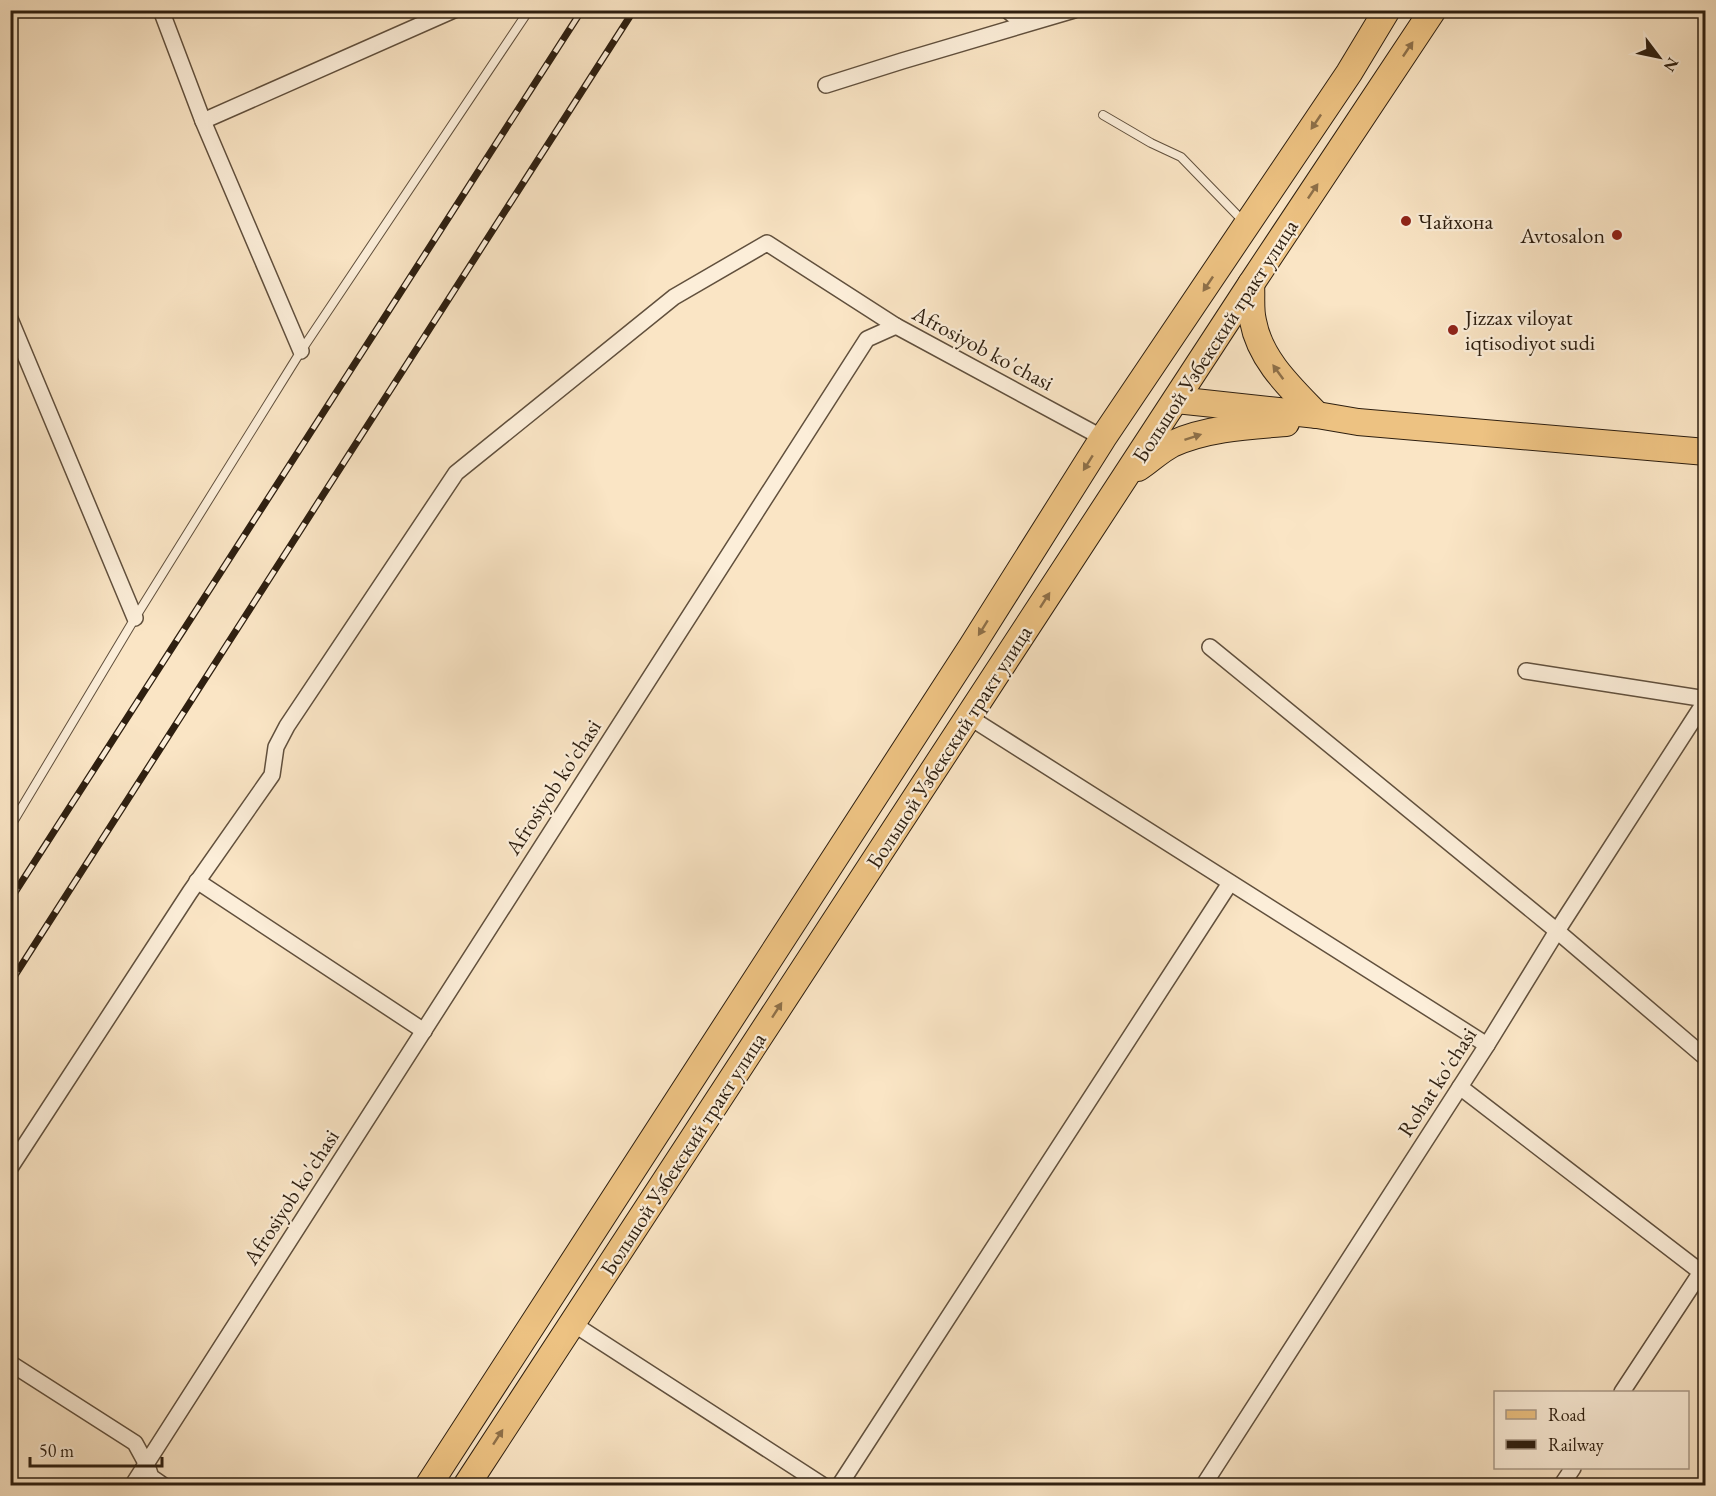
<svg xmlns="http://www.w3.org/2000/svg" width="1716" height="1496" font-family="'EB Garamond',serif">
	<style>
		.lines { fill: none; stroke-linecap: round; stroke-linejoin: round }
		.service-casing { stroke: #61503d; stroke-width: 10 }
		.minor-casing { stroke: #61503d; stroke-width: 18 }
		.primary-casing { stroke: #2e1f10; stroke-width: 28 }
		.service { stroke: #fceed9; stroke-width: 8 }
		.minor { stroke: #fceed9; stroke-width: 15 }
		.primary { stroke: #edc282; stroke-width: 26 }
		.rail-casing { stroke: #2e1f10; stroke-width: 7 }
		.rail { stroke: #fceed9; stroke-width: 4.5; stroke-dasharray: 14; stroke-linecap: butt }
		.oneway { fill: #8e7049 }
		.poi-dot { fill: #8f2418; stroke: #fceed9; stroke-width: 2 }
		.labels { text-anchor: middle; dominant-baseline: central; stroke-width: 4.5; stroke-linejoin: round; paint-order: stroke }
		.poi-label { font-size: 22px; fill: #2e1f10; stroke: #fceed9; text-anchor: start }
		.street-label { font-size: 22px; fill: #2e1f10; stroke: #fceed9 }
	</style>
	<rect width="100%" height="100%" fill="#fae5c5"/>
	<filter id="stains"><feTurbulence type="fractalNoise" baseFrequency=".00333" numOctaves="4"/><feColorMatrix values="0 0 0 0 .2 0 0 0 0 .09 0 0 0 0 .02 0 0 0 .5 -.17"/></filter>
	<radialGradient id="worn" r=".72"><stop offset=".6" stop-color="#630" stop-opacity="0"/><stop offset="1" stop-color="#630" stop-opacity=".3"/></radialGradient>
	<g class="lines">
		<defs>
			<g id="service">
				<polyline points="1103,115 1151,143 1181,157 1244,222"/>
				<polyline points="10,827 135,618 301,351 529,10"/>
			</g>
			<g id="minor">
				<polyline points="161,10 203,121 301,351"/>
				<polyline points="1007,10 1024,24"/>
				<polyline points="826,85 902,61 1074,10"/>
				<polyline points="203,121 454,10"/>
				<polyline points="10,319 135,618"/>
				<polyline points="1210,647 1557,931 1706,1058"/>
				<polyline points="1526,671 1706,699"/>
				<polyline points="969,717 1487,1045"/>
				<polyline points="197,881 424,1031"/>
				<polyline points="1460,1087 1706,1276"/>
				<polyline points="10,1168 190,892 272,775 276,747 287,726 456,473 674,297 767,243 896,326"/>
				<polyline points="572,1323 824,1486"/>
				<polyline points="10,1363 135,1443 147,1465 151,1477 164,1486"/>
				<polyline points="1622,1392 1701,1272"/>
				<polyline points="132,1486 867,339 896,326 1103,438"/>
				<polyline points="839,1486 1230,883"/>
				<polyline points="1203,1486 1487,1045 1557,931 1706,700"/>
				<polyline points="1561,1486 1573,1468"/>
			</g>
			<g id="primary">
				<path d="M 1251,284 C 1252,296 1250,309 1253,321 C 1260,360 1291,388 1317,415"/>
				<polyline points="1176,400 1317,415 1358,422 1706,452"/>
				<path d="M 1138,468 C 1149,461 1160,450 1172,444 C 1207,428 1249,426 1286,423"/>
				<polyline points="428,1486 972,646 1103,438 1349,73 1387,10"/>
				<polyline points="466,1486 1251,284 1433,10"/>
			</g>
		</defs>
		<use href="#service" class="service-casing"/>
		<use href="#minor" class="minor-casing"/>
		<use href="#primary" class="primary-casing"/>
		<use href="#service" class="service"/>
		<use href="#minor" class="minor"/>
		<use href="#primary" class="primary"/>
		<defs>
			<g id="rail">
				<polyline points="10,900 582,10"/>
				<polyline points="10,983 634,10"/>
			</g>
		</defs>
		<use href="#rail" class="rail-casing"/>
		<use href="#rail" class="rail"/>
	</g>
	<defs><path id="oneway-solid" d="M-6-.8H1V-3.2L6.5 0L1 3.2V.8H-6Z" transform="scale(1.5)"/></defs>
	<g class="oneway">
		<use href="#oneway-solid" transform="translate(1408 49) rotate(-56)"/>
		<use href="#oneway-solid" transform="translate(1316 122) rotate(124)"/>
		<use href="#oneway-solid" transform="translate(1313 191) rotate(-56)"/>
		<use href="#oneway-solid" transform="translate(1208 284) rotate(124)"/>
		<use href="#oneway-solid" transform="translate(1278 372) rotate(-126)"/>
		<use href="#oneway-solid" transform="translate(1193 437) rotate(-18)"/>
		<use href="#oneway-solid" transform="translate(1088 463) rotate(122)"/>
		<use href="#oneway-solid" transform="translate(1045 600) rotate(-57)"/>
		<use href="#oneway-solid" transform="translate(983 628) rotate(122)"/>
		<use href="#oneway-solid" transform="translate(777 1010) rotate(-57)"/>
		<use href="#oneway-solid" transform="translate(498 1437) rotate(-57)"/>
	</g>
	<g class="poi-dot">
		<circle cx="1406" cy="221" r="6"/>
		<circle cx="1617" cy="235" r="6"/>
		<circle cx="1453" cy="330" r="6"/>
	</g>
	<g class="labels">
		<g class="poi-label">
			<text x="1418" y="221">Чайхона</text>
			<text x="1605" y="235" text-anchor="end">Avtosalon</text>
			<text x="1465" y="317">Jizzax viloyat<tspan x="1465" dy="25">iqtisodiyot sudi</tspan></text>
		</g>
		<g class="street-label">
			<text transform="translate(1215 341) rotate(-57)">Большой Узбекский тракт улица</text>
			<text transform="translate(983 348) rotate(28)">Afrosiyob ko'chasi</text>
			<text transform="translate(949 747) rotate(-57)">Большой Узбекский тракт улица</text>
			<text transform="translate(553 787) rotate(-57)">Afrosiyob ko'chasi</text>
			<text transform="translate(1437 1082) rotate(-57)">Rohat ko'chasi</text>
			<text transform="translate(683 1154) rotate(-57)">Большой Узбекский тракт улица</text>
			<text transform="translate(291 1197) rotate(-57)">Afrosiyob ko'chasi</text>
		</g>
	</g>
	<rect width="1716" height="1496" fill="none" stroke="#fae5c5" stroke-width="36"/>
	<rect x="12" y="12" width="1692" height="1472" fill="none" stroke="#2e1f10" stroke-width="3"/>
	<rect x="18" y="18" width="1680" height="1460" fill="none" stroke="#2e1f10" stroke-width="1.5"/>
	<rect x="1494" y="1391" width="195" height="78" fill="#fceed9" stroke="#aa9b89" stroke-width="1.5"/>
	<rect x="1506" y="1410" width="30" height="9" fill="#edc282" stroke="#aa9b89" stroke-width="1.5"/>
	<text x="1548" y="1421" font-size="18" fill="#2e1f10">Road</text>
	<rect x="1506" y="1440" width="30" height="9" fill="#2e1f10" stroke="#aa9b89" stroke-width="1.5"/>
	<text x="1548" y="1451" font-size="18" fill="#2e1f10">Railway</text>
	<g transform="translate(1659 57) rotate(122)" stroke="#fceed9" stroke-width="4.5" paint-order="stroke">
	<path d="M0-4.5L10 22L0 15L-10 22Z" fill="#2e1f10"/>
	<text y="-9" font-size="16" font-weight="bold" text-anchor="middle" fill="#2e1f10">N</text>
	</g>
	<path d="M30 1457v9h132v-9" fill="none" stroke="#2e1f10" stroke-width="3"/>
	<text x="39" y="1457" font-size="18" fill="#2e1f10" stroke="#fceed9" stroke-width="4.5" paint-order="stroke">50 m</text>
	<rect width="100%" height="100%" filter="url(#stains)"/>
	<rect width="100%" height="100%" fill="url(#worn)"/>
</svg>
